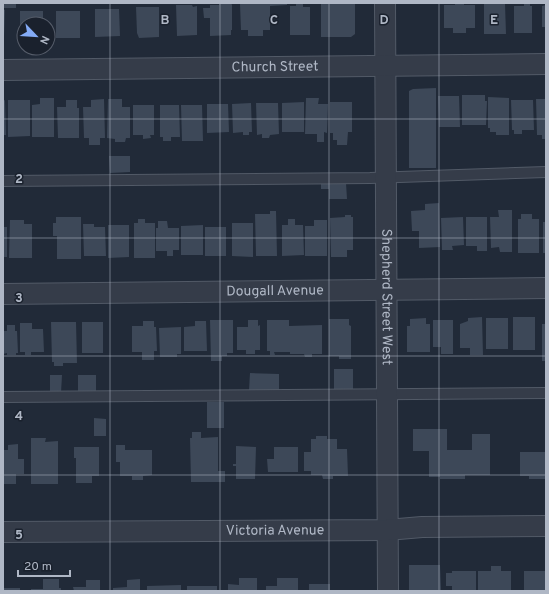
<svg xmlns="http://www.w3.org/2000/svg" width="549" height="594" font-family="Overpass,sans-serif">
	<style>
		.building { fill: #3d4858 }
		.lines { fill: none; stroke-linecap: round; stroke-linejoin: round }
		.service-casing { stroke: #525a67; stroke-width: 12 }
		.minor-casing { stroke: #525a67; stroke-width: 22 }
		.service { stroke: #353c49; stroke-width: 10 }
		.minor { stroke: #353c49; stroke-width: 20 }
		.grid { fill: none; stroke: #afb7c5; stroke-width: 1; stroke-opacity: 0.55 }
		.labels { text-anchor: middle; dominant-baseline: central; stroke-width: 3; stroke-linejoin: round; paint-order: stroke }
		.street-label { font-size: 14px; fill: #afb7c5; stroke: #1a212d }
		.grid-label { font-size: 13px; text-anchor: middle; font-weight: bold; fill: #afb7c5; stroke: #1a212d; stroke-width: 3; stroke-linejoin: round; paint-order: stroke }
	</style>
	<rect width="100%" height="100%" fill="#212a38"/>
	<g class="building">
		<rect x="3" y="3" width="13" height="5"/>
		<polygon points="219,3 231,3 232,5 232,30 231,30 231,35 210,36 210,18 204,18 203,8 210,8 210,5 219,5"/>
		<polygon points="244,3 254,3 254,4 261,4 261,3 287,3 287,5 270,6 270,30 263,30 263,36 248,36 248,30 241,30 240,4 244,4"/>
		<polygon points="296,3 303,3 303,7 310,7 310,35 290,35 290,6 296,6"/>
		<polygon points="321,3 355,3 355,34 351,37 321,37"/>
		<polygon points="455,3 464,3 464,5 475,5 475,28 466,28 466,33 453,33 453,28 444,28 444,5 455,5"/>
		<polygon points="524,3 530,3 530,6 532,6 532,33 514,33 514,6 524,6"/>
		<polygon points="484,4 505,4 506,34 484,34"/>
		<polygon points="176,5 192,5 193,7 197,6 197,35 177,36"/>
		<polygon points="546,5 546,27 542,27 542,6"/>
		<polygon points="136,7 159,7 159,37 139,38 137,33"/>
		<polygon points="3,9 5,10 4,37 3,37"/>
		<polygon points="95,9 119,9 120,36 95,37"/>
		<polygon points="20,11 43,11 43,24 24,24 24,39 20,39"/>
		<rect x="56" y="11" width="24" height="27"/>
		<polygon points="436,88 436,168 409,168 409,91 413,89"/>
		<polygon points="462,95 485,95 485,101 487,101 486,125 462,125"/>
		<polygon points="438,96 459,96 460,127 439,127"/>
		<polygon points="488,97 509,98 509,135 496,135 496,132 490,132 490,128 488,128"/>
		<polygon points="40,98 54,98 54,137 32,137 32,105 40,104"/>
		<polygon points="306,98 319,98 318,104 328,104 327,133 324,132 324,142 317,142 317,134 305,134"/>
		<polygon points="104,99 105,138 100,138 100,145 89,145 89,138 84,138 83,107 91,107 91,100"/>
		<polygon points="108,99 122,99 122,107 130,107 130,138 126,138 125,142 115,142 115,139 107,138"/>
		<polygon points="536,99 546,99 546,139 542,139 542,135 537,135"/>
		<polygon points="5,100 6,135 3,135 3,101"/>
		<polygon points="8,100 30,100 30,136 8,137"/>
		<polygon points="66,100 77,100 77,108 79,108 79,138 58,138 57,107 66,107"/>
		<polygon points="511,100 533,100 534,130 522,130 522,134 514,134 514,130 512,130"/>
		<polygon points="304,102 304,132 282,132 282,103"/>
		<polygon points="330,102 352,102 352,132 348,132 347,145 337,145 337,140 333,140 333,133 330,133"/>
		<polygon points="251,103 252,132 249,132 249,135 243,135 243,132 233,133 232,104"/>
		<polygon points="256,103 278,103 279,134 270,135 269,138 262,138 262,134 257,135"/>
		<polygon points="207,104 228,104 229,132 207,133"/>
		<polygon points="133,105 154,105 154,135 150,135 151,138 143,139 143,135 133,135"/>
		<polygon points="160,105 179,105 180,137 171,137 171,141 163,141 163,137 160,137"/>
		<polygon points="181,105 202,105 203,141 182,141"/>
		<polygon points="109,156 130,156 130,172 110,173"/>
		<polygon points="321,183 346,183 347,199 329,199 329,189 321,189"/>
		<polygon points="439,203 440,247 419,248 419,231 412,231 411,211 425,210 425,204"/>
		<polygon points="498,210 512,210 512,252 500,252 499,247 491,248 490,217 499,217"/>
		<polygon points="270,211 276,211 277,256 256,256 255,214 270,214"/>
		<polygon points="521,214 532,214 532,219 539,219 539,253 518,253 518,219 521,219"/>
		<polygon points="345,215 351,215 351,217 353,217 353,250 347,250 347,257 331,257 330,218 345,217"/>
		<polygon points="56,217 81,217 81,259 57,259 57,236 53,236 53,223 56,223"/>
		<polygon points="463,217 464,245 452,246 453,250 442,250 441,218"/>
		<polygon points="466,217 487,217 487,251 477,251 477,246 466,246"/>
		<polygon points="138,219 145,219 145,223 155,223 155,258 134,258 134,223 138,223"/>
		<polygon points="288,219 295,219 295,225 303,225 304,255 282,256 282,225 288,225"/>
		<polygon points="10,220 24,220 24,224 32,224 32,258 9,258"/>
		<polygon points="314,220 327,220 327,256 305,256 305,226 314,226"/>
		<polygon points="158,221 167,221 168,228 179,228 179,250 173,250 173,256 167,256 167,251 156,251 156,228 158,228"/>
		<rect x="543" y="222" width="3" height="31"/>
		<polygon points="232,223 253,223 253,257 232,256"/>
		<polygon points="83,224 94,224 94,227 105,227 106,256 84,256"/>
		<polygon points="108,225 129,225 129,257 108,258"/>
		<polygon points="203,225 203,255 181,255 181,226"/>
		<rect x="3" y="227" width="4" height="30"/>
		<rect x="205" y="227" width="21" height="29"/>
		<polygon points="482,317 483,355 470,355 470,348 460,348 460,324 468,321 468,318"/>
		<rect x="513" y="317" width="22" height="33"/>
		<polygon points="426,318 426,324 430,324 430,352 407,352 407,326 410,326 410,319"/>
		<rect x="486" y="318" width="22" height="31"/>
		<polygon points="329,319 349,319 349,325 351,326 351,359 339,359 339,356 329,356"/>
		<polygon points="210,320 233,320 233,353 227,353 227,356 222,356 222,361 211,361"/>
		<polygon points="248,320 258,320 258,326 260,325 260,350 255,350 255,354 246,354 246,350 237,350 237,327 248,327"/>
		<polygon points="267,320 289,320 289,326 322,325 322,354 312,354 312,357 305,357 304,354 290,354 290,352 274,352 275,355 270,355 270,351 267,351"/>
		<polygon points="433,320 453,320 453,354 441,354 441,347 433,347"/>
		<polygon points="143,321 154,321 154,327 156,327 157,351 154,351 154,360 142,360 142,352 132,352 132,326 143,326"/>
		<polygon points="195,321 206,321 207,351 184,351 184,327 195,326"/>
		<polygon points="51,322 76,322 77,363 63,363 63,366 54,366 54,362 52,362"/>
		<rect x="82" y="322" width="21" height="31"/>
		<polygon points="20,323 32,323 32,329 43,329 44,352 31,352 31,355 25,355 25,352 20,352"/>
		<rect x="542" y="324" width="4" height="37"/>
		<polygon points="7,325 15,325 15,331 17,331 18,353 16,353 16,355 7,355 7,353 3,354 3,331 7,331"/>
		<polygon points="181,327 181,354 177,354 177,357 160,357 159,328"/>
		<rect x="334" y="369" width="19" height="20"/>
		<polygon points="250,373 279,374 279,391 249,390"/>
		<polygon points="50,375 62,375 61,393 50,393"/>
		<rect x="78" y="375" width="18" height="16"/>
		<rect x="207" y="402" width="17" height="26"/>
		<polygon points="94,418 106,419 106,436 94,436"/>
		<polygon points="413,429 447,429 447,450 472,450 472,434 490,434 490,475 465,475 465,479 440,479 440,477 429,477 429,451 413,451"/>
		<polygon points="192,432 201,432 201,438 218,437 218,471 225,471 225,482 191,482 190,438 192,438"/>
		<polygon points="316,436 327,436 327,439 337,439 337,449 347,449 348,476 333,476 333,479 323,479 322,475 311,475 311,471 304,471 304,452 311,452 311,439 316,439"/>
		<polygon points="31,438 46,438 45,442 58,441 58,484 31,484"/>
		<polygon points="18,444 18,459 24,459 24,474 16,474 16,484 3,484 3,450 8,450 8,445"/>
		<polygon points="116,445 125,445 125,450 152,450 152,475 143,476 143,480 132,480 132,476 120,476 120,462 116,462"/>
		<polygon points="236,446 256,447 255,479 236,479 236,466 233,466 233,464 236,464"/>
		<polygon points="74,447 99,447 99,476 92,476 92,483 76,483 76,458 74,458"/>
		<polygon points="274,447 298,447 298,472 268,472 267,459 274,459"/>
		<polygon points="520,452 546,452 546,479 529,479 529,476 520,476"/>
		<polygon points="409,565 440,565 441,591 409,591"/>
		<polygon points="491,566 501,566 501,571 511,571 511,591 478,591 478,571 491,571"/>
		<polygon points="452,571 476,571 476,591 452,591 452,586 446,586 446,573 452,573"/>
		<rect x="524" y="571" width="22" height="20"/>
		<polygon points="239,578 257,578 257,591 228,591 228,584 239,585"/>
		<polygon points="277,578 298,578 298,591 266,591 266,586 277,586"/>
		<polygon points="43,579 59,579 59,588 61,588 61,591 31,591 31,589 43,589"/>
		<polygon points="140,579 140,591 113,591 113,588 127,587 127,580"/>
		<polygon points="86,580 100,580 100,591 74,591 73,587 86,587"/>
		<rect x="309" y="584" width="21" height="7"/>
		<polygon points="181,585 181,591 147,591 147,586"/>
		<rect x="187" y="586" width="30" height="5"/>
		<rect x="3" y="588" width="17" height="3"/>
	</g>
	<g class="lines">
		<defs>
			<g id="service">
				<polyline points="3,181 370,178 546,172"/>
				<polyline points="3,397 546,393"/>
			</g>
			<g id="minor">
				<path id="s1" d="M 385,3 L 388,591"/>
				<path id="s2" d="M 3,70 L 546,64"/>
				<path id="s3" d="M 3,294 L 546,288"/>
				<path id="s4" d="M 3,532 L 387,530 L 422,527 L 546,526"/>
			</g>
		</defs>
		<use href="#service" class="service-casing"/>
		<use href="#minor" class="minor-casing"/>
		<use href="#service" class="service"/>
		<use href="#minor" class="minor"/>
	</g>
	<path class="grid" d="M 110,3 L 110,591M 220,3 L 220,591M 329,3 L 329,591M 439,3 L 439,591M 3,119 L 546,119M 3,238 L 546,238M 3,356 L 546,356M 3,475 L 546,475"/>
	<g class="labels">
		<g class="street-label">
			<text stroke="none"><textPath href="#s2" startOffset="272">Church Street</textPath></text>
			<text stroke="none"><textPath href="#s3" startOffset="272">Dougall Avenue</textPath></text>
			<text stroke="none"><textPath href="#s1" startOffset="294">Shepherd Street West</textPath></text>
			<text stroke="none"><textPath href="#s4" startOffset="272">Victoria Avenue</textPath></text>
		</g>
	</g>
	<g class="grid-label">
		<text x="165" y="24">B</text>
		<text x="274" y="24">C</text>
		<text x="384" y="24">D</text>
		<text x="494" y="24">E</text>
		<text x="19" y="183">2</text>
		<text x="19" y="302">3</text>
		<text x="19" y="420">4</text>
		<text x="19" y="539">5</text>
	</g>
	<rect width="549" height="594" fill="none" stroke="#afb7c5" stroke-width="8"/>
	<g transform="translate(36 36) rotate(115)"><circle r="19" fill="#1a212d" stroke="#565d6a"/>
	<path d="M0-3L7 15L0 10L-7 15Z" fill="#84abf6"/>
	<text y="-6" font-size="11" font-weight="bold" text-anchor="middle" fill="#afb7c5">N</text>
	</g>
	<path d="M18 570v6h52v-6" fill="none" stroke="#afb7c5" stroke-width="2"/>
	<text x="24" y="570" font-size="12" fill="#afb7c5" stroke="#1a212d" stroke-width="3" paint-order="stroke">20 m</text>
</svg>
